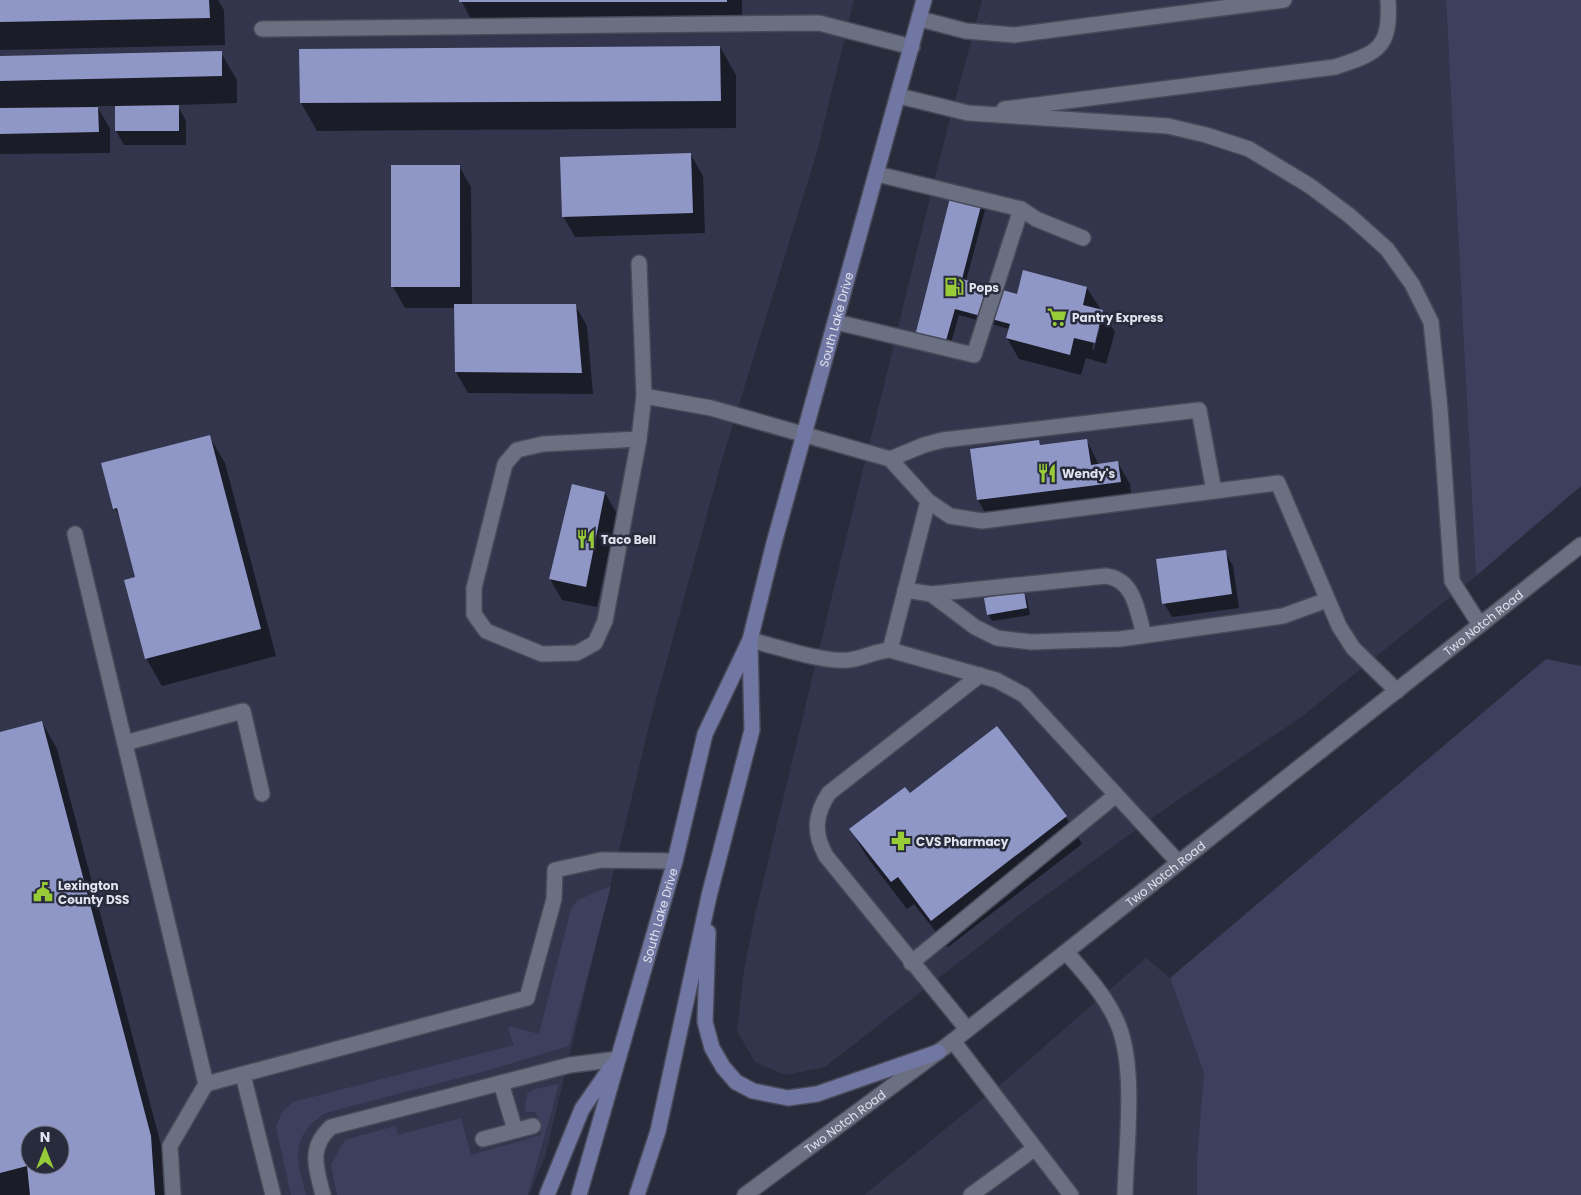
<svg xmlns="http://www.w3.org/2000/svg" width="1581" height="1195" font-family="Poppins,sans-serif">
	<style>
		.built { fill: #32354b; fill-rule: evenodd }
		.green { fill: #3c405d }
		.shadow { fill: #0007; fill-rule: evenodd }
		.building { fill: #8f97c7; fill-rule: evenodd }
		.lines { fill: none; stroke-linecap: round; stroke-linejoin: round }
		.service-casing { stroke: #474957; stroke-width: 18 }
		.tertiary-casing { stroke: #474957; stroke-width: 18 }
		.secondary-casing { stroke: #474957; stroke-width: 18 }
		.service { stroke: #6b6f82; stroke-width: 15 }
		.tertiary { stroke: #6b6f82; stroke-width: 15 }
		.secondary { stroke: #7177a3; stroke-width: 15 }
		.labels { text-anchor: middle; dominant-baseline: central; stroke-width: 5; stroke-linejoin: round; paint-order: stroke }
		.poi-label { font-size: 12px; font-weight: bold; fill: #e0e2ed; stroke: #282b3c; text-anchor: start }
		.street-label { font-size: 12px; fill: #e0e2ed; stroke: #282b3c }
	</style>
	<rect width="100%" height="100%" fill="#282b3c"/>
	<g class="built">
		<path d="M 0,0 L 854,0 L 817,152 L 722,460 L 651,718 L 545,1157 L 529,1195 L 0,1195 ZM 30,1135 L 60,1135 L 60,1165 L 30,1165 Z"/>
		<polygon points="982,0 1446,0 1476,576 1300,718 1169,806 1027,909 825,1067 785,1075 755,1062 737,1031 743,976 755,915 839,567 940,157"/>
		<polygon points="1146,958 1170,978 1204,1073 1197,1156 1197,1195 864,1195 1008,1078"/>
	</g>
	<g class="green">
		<polygon points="1446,0 1581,0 1581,486 1476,576"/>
		<polygon points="1546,659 1581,666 1581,1195 1197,1195 1197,1156 1204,1073 1170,978"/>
		<path d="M 611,886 L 569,1046 L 482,1072 L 325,1113 C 290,1137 296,1158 306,1195 L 291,1195 L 276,1127 L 282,1112 L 293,1102 L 514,1045 L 508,1029 L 510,1026 L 539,1034 L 571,909 L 578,900 Z"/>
		<polygon points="559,1084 528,1195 337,1195 331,1164 345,1140 395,1126 398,1135 461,1118 471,1155 541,1135 536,1112 526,1112 525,1105 527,1094 535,1089"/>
	</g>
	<g class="shadow">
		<polygon points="0,0 218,0 224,10 225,45 0,50"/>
		<polygon points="461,0 742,0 742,29 476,29"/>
		<polygon points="720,47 736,75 736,128 317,131 301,103 300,50"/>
		<polygon points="221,53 237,80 237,103 177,105 186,121 186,145 124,145 116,131 116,106 97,106 110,129 110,153 0,154 0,57"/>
		<polygon points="691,155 703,176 705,233 575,237 563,216"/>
		<polygon points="392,166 459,166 471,187 472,306 575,305 587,326 593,394 468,393 456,372 455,308 405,308 393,287"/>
		<path d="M 981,203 L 985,210 L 966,281 L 1018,295 L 1087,288 L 1115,332 L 1106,364 L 1086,358 L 1081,375 L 1019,359 L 1007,338 L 1009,329 L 959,315 L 949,350 L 921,343 ZM 1098,327 L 1100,327 L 1094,350 L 1092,349 Z"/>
		<polygon points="209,436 225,463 276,656 162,686 146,658 136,578 121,520 115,508"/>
		<polygon points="1087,441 1099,465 1118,463 1130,484 1132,503 990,521 978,500 1039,442 1041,446"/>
		<polygon points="605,493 617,514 597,607 562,600 550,579"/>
		<polygon points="1225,552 1233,566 1239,608 1172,617 1164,603"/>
		<polygon points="1023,593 1027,599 1030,615 992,621 988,614"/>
		<path d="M 42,722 L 57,749 L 166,1164 L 163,1164 L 165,1195 L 0,1195 L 0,733 ZM 30,1135 L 60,1135 L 60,1165 L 30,1165 Z"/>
		<polygon points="997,728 1066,817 1082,844 948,947 914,904 907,909 867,857 851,830 910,795"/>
	</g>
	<g class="building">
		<polygon points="0,0 209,0 210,18 0,22"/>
		<rect x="459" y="0" width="268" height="2"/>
		<polygon points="720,46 721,101 300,103 299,49"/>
		<polygon points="222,51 222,76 0,81 0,56"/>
		<polygon points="179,105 179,131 115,131 115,106"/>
		<polygon points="98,107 99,132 0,134 0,108"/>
		<polygon points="691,153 693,213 562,217 560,157"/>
		<rect x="391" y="165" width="69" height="122"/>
		<polygon points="951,194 982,202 962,279 1017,294 1023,270 1087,287 1083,305 1103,310 1095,343 1074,338 1070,355 1006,338 1010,324 955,309 945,344 915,336"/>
		<polygon points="454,304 576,304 582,373 455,372"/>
		<polygon points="210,435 261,629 145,659 124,580 135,577 117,508 113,509 101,463"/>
		<polygon points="1087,439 1091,465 1118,461 1121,482 977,500 970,449 1039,440 1040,445"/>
		<polygon points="572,484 605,492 586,587 549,579"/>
		<polygon points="1226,550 1232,594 1162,604 1156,559"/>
		<polygon points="1024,591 1027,608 987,615 984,598"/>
		<path d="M 42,721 L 151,1136 L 155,1195 L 30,1195 L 27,1166 L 0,1173 L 0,732 ZM 30,1135 L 60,1135 L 60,1165 L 30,1165 Z"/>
		<polygon points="997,726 1067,816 931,921 898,877 891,882 849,829 905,787 910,793"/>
	</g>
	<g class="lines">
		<defs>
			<g id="service">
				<polyline points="920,19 966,31 1014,35 1284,0"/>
				<polyline points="262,29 819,23 912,47"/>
				<polyline points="899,96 968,113 1168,126 1206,135 1249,149 1310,186 1350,216 1387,249 1412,284 1431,322 1440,409 1452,581 1480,625"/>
				<path d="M 1004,109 L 1335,67 C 1378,53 1391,48 1388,0"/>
				<polyline points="1021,209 1036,219 1083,238"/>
				<polyline points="639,263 644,396 711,408 890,459 928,501 950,516 982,521 1278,483 1339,626 1353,648 1397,691"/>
				<polyline points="836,322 974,355 1021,209 877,174"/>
				<polyline points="639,439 543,444 517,450 505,464 474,588 474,614 486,631 542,654 577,653 595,643 605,621 639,439 644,396"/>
				<polyline points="890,459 924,445 943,440 1199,410 1214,491"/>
				<polyline points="75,534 206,1084 170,1146 173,1195"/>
				<path d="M 905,590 L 931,594 L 1106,576 C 1135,580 1137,611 1144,635"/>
				<polyline points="931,594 975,627 997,638 1031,642 1120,639 1283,616 1327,600"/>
				<path d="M 750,640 C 775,646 824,663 849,660 C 864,658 875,651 890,650 L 996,680 L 1024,695 L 1179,863"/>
				<polyline points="890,650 928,501"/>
				<polyline points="125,743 243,711 262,794"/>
				<path d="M 1066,952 C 1086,975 1108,998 1119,1027 C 1136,1071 1126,1147 1125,1195"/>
				<polyline points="911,963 1116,795"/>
				<path d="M 967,1029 L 826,856 C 813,833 815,814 829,793 L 980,675"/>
				<polyline points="953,1041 1071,1195"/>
				<polyline points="243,1075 273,1195"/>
				<polyline points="501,1083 515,1130"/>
				<polyline points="206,1084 527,998 554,899 555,870 601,860 675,861"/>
				<polyline points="483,1139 533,1126"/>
				<path d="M 323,1195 C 316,1168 308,1148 331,1127 L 570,1065 L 618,1059"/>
				<polyline points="971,1195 1034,1149"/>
			</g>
			<g id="tertiary">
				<path id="s1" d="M 745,1195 L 953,1041 L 1581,545"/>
			</g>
			<g id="secondary">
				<polyline points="708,932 705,1022 712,1048 723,1067 736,1082 753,1091 788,1098 817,1094 938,1052"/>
				<polyline points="547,1195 582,1109 612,1066"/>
				<path id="s2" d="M 579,1195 L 675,861 L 705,734 L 750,640 L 774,543 L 924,0"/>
				<polyline points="637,1195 658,1131 709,896 752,730 750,643"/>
			</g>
		</defs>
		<use href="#service" class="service-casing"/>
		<use href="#tertiary" class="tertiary-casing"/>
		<use href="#secondary" class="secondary-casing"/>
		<use href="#service" class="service"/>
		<use href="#tertiary" class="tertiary"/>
		<use href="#secondary" class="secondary"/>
	</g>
	<defs>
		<symbol id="fuel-bare" viewBox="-9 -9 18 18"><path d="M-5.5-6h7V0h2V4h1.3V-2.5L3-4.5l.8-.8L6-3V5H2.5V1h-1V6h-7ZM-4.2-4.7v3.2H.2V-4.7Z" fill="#98cb38" stroke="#282b3c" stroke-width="2.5" paint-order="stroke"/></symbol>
		<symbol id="supermarket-bare" viewBox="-9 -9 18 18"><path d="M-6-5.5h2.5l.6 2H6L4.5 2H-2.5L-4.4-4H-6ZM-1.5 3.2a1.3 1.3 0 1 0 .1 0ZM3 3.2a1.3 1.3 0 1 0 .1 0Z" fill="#98cb38" stroke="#282b3c" stroke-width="2.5" paint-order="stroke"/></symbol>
		<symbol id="restaurant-bare" viewBox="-9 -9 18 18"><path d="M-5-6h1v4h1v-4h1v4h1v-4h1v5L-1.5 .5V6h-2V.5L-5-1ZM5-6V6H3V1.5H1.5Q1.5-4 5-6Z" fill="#98cb38" stroke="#282b3c" stroke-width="2.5" paint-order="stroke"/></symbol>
		<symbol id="pharmacy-bare" viewBox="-9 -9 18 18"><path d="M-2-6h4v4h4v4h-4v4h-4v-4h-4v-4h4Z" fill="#98cb38" stroke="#282b3c" stroke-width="2.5" paint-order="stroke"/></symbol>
		<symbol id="civic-bare" viewBox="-9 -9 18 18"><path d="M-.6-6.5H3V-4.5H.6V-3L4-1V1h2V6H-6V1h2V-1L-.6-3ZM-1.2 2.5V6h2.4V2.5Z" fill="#98cb38" stroke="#282b3c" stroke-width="2.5" paint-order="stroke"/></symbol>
	</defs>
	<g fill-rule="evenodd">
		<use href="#fuel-bare" x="940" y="273" width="28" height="28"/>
		<use href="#supermarket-bare" x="1043" y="303" width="28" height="28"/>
		<use href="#restaurant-bare" x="1033" y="459" width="28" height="28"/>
		<use href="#restaurant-bare" x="572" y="525" width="28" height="28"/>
		<use href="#pharmacy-bare" x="887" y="827" width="28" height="28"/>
		<use href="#civic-bare" x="29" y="878" width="28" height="28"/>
	</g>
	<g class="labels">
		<g class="poi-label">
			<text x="969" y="287">Pops</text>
			<text x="1072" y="317">Pantry Express</text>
			<text x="1062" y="473">Wendy's</text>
			<text x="601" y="539">Taco Bell</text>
			<text x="916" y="841">CVS Pharmacy</text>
			<text x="58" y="885">Lexington<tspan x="58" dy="14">County DSS</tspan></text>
		</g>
		<g class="street-label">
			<text stroke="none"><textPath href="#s2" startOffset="914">South Lake Drive</textPath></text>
			<text stroke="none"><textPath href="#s1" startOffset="934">Two Notch Road</textPath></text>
			<text stroke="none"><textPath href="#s1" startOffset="529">Two Notch Road</textPath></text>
			<text stroke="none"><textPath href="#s2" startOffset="291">South Lake Drive</textPath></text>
			<text stroke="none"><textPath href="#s1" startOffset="124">Two Notch Road</textPath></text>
		</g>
	</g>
	<g transform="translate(45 1150)"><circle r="24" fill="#282b3c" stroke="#727483"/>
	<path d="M0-4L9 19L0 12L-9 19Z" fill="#98cb38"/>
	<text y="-8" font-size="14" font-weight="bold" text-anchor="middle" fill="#e0e2ed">N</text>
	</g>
</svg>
